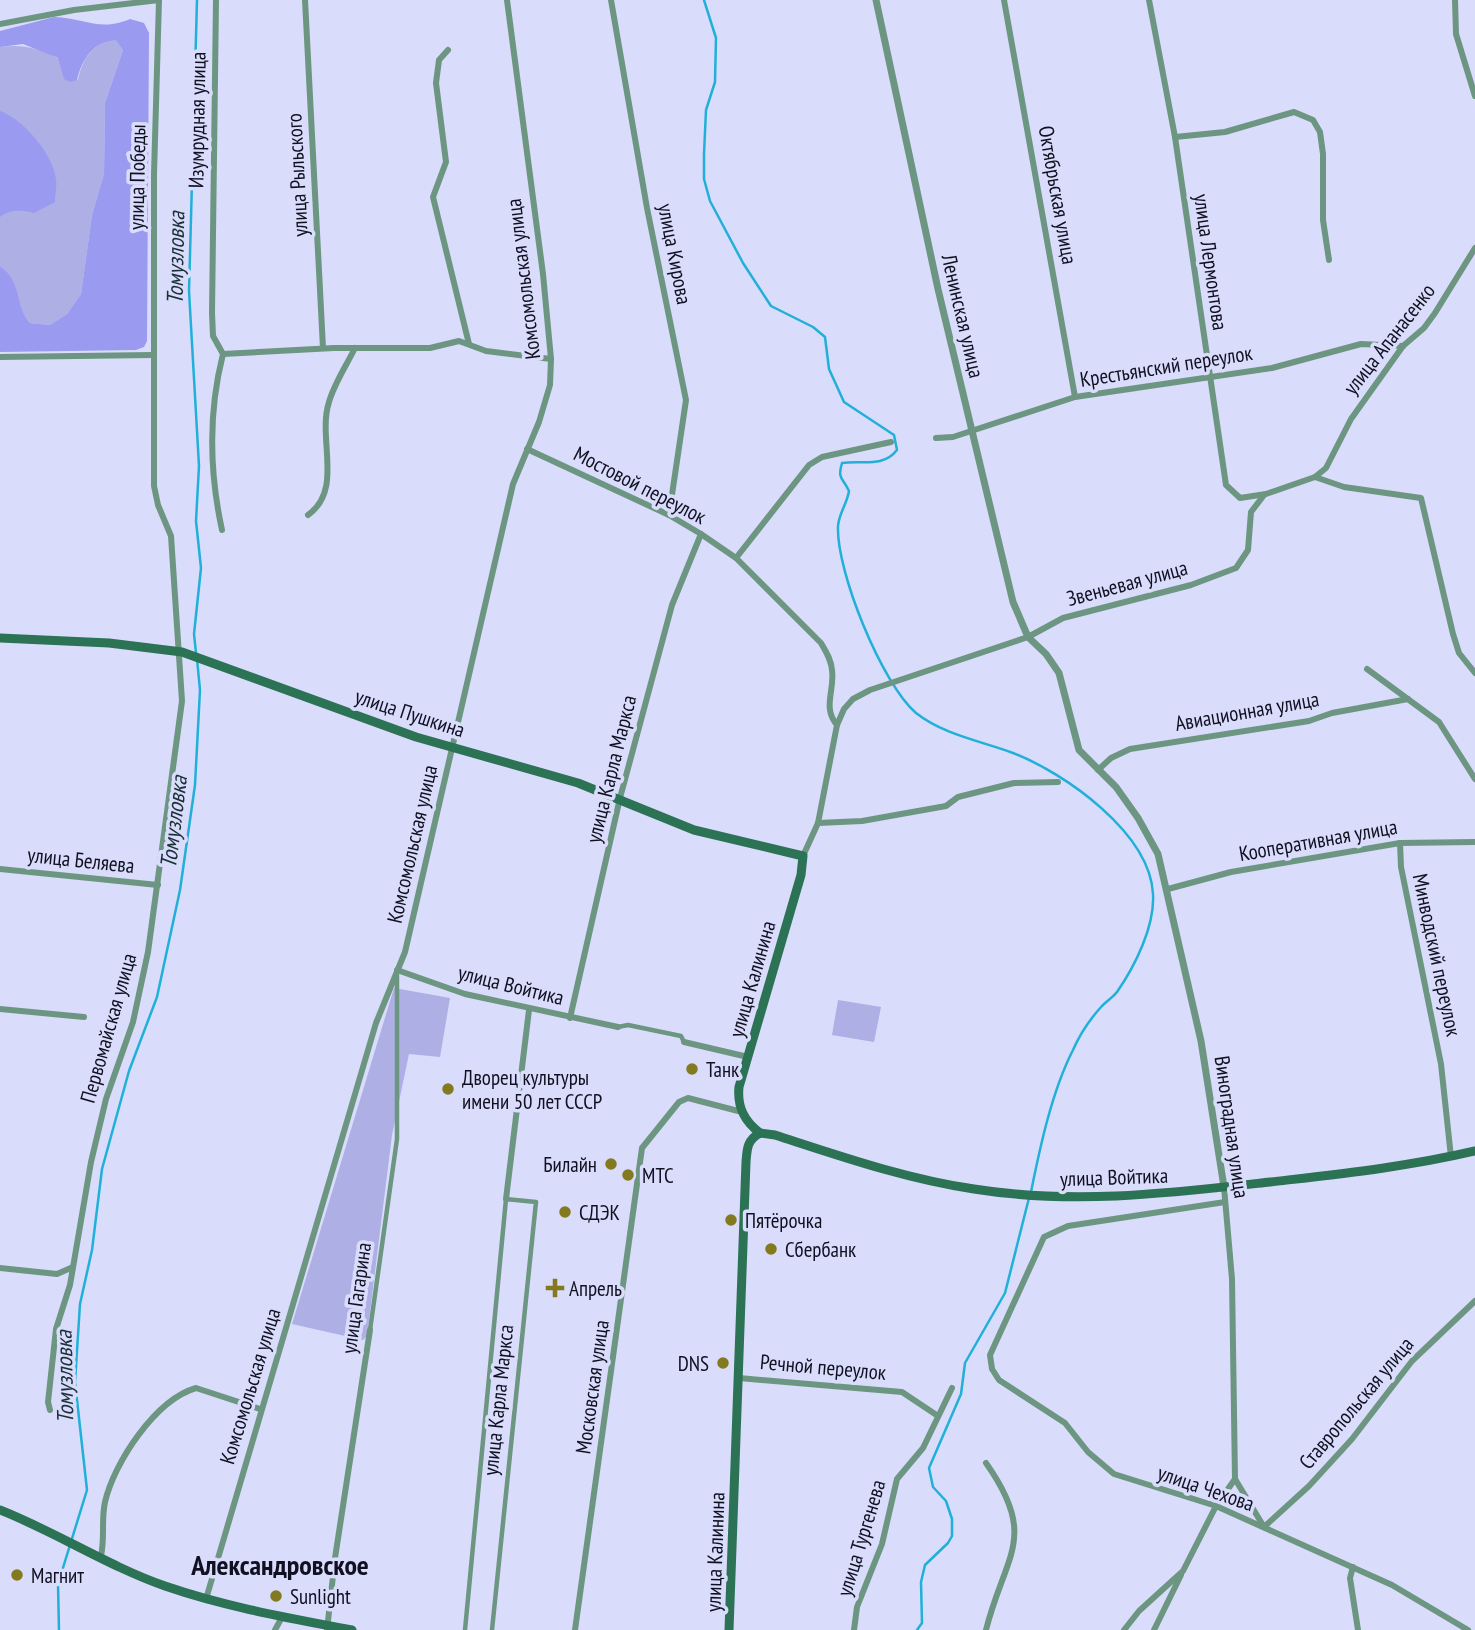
<svg xmlns="http://www.w3.org/2000/svg" width="1475" height="1630" font-family="'PT Sans Narrow',sans-serif">
	<style>
		.green { fill: #adafe5 }
		.forest { fill: #9a9af1 }
		.lines { fill: none; stroke-linecap: round; stroke-linejoin: round }
		.stream { stroke: #20b0d8; stroke-width: 2.5 }
		.pedestrian { stroke: #6c9681; stroke-width: 4.5 }
		.minor { stroke: #6c9681; stroke-width: 6 }
		.tertiary { stroke: #6c9681; stroke-width: 7 }
		.secondary { stroke: #2c7255; stroke-width: 9 }
		.poi-dot { fill: #83791e; stroke: #dadcfb; stroke-width: 2.5 }
		.labels { text-anchor: middle; dominant-baseline: central; stroke-width: 7; stroke-linejoin: round; paint-order: stroke }
		.street-label { font-size: 21px; fill: #101021; stroke: #dadcfb }
		.poi-label { font-size: 21px; fill: #101021; stroke: #dadcfb; text-anchor: start }
		.water-label { font-size: 23px; font-style: italic; fill: #1a3037; stroke: #dadcfb }
		.district-label { font-size: 28px; font-weight: bold; fill: #101021; stroke: #dadcfb }
	</style>
	<rect width="100%" height="100%" fill="#dadcfb"/>
	<g class="green">
		<path d="M 116,39 L 123,50 L 105,103 L 104,174 L 92,215 L 81,294 L 67,314 L 50,325 L 30,323 C 14,304 22,283 0,266 L 0,47 C 23,44 38,48 59,59 L 64,71 L 78,80 C 82,59 94,42 116,39 Z"/>
		<polygon points="394,988 450,998 440,1057 409,1054 392,1135 367,1336 363,1340 292,1324"/>
		<polygon points="838,1000 881,1007 874,1042 832,1035"/>
	</g>
	<g class="forest">
		<path d="M 54,17 C 85,18 100,32 130,19 L 144,23 L 149,33 L 147,341 L 144,347 L 136,350 L 0,352 L 0,266 C 23,283 14,304 30,323 L 50,325 L 67,314 L 81,294 L 92,215 L 104,174 L 105,103 L 123,50 L 116,40 C 94,41 82,59 77,80 L 70,82 L 64,79 L 58,58 L 23,44 L 0,47 L 0,31 Z"/>
		<path d="M 0,111 C 23,119 53,154 56,179 C 57,186 55,195 55,202 L 34,213 C 22,210 10,209 0,217 Z"/>
	</g>
	<g class="lines">
		<g class="stream">
			<path d="M 704,0 L 716,38 L 715,82 L 706,110 L 704,154 L 704,179 L 710,201 L 743,263 L 771,306 L 813,327 L 825,337 L 829,369 L 844,402 L 894,435 L 897,450 C 883,468 862,460 842,463 C 837,479 843,478 849,491 C 847,504 839,513 838,526 C 836,571 882,684 916,713 C 944,735 981,741 1013,753 C 1065,773 1150,833 1153,894 C 1155,926 1135,966 1117,992 C 1113,997 1107,1001 1102,1006 C 1090,1019 1080,1034 1073,1050 C 1052,1091 1040,1147 1031,1192"/>
			<polyline points="196,653 194,634 201,568 196,521 199,466 189,291 197,0"/>
			<polyline points="59,1630 58,1584 87,1490 75,1382 80,1304 92,1250 102,1169 129,1071 157,997 180,890 195,785 200,690 197,659"/>
			<polyline points="917,1630 922,1623 921,1582 925,1565 948,1543 952,1536 952,1519 946,1501 933,1487 929,1468 961,1394 965,1363 1005,1293 1029,1198"/>
		</g>
		<g class="pedestrian">
			<polyline points="618,1027 628,1025 681,1036 684,1042"/>
			<polyline points="370,1330 397,1139 397,975"/>
			<polyline points="465,1630 506,1199 536,1202 492,1630"/>
		</g>
		<g class="minor">
			<path d="M 216,0 L 212,313 L 213,336 L 223,354 C 208,413 209,470 222,530"/>
			<polyline points="305,0 323,348"/>
			<polyline points="611,0 647,208 686,400 669,515"/>
			<polyline points="1004,0 1075,397"/>
			<polyline points="1149,0 1175,137 1226,485 1240,498 1266,494 1315,477 1326,468 1351,419 1403,346 1424,328 1435,313 1475,248"/>
			<polyline points="1455,0 1456,34 1475,96"/>
			<polyline points="0,24 74,10 159,0"/>
			<polyline points="448,50 439,60 436,83 446,162 433,197 469,344"/>
			<polyline points="1175,137 1225,132 1294,112 1313,120 1320,132 1323,154 1323,220 1329,260"/>
			<polyline points="223,354 334,348 430,348 459,341 486,351 551,359"/>
			<polyline points="0,357 153,355"/>
			<polyline points="936,438 953,437 1075,397 1272,368 1361,344 1403,346"/>
			<path d="M 527,449 L 669,515 L 701,534 L 736,558 L 821,643 C 826,652 831,659 832,670 C 835,690 822,708 837,725"/>
			<polyline points="1315,477 1344,487 1421,498 1453,634 1459,653 1475,673"/>
			<path d="M 308,515 C 344,489 317,439 329,402 C 334,384 346,366 355,348"/>
			<polyline points="736,558 809,465 822,457 891,442"/>
			<polyline points="1367,669 1439,722 1475,779"/>
			<polyline points="1098,770 1111,758 1130,749 1309,721 1332,713 1408,699"/>
			<polyline points="818,823 862,821 946,806 958,797 1014,783 1058,782"/>
			<polyline points="1400,843 1401,867 1441,1064 1451,1157"/>
			<polyline points="803,856 818,823 837,725 844,709 853,699 870,690 1028,637 1063,618 1191,585 1236,568 1248,550 1251,512 1264,495"/>
			<polyline points="0,869 158,885"/>
			<polyline points="1168,889 1231,872 1400,843 1475,842"/>
			<polyline points="397,970 465,994 618,1027"/>
			<polyline points="0,1009 84,1017"/>
			<polyline points="570,1018 620,798 672,605 701,534"/>
			<polyline points="684,1042 748,1057"/>
			<polyline points="506,1199 529,1010"/>
			<polyline points="1225,1202 1068,1226 1044,1237 990,1355 992,1369 999,1380 1065,1423 1088,1452 1114,1474 1216,1506 1392,1585 1468,1630"/>
			<polyline points="0,1268 57,1274 73,1267"/>
			<polyline points="739,1378 902,1392 938,1416"/>
			<polyline points="50,1410 48,1402 56,1329 70,1285 91,1162 106,1099 133,1022 148,952 182,701 171,536 158,505 154,486 154,174 159,0"/>
			<polyline points="1235,1479 1264,1527 1309,1486 1352,1439 1412,1361 1475,1301"/>
			<path d="M 101,1556 C 105,1538 101,1520 105,1502 C 114,1463 155,1400 196,1388 L 260,1409"/>
			<polyline points="1353,1567 1350,1578 1358,1630"/>
			<polyline points="206,1599 376,1023 405,952 513,484 539,422 550,385 551,359 543,274 507,0"/>
			<polyline points="275,1630 282,1617"/>
			<polyline points="327,1630 335,1558 370,1330"/>
			<polyline points="575,1630 642,1148 679,1102 688,1098 742,1112"/>
			<polyline points="854,1630 857,1607 882,1544 897,1479 923,1448 952,1388"/>
			<path d="M 986,1630 C 1005,1554 1039,1538 986,1463"/>
			<polyline points="1124,1630 1139,1611 1183,1571 1216,1506 1235,1479 1232,1279 1224,1187"/>
			<polyline points="1154,1630 1181,1575"/>
		</g>
		<polyline class="tertiary" points="876,0 938,289 1013,602 1028,637 1046,654 1059,673 1079,750 1116,787 1138,818 1158,854 1201,1041 1224,1187"/>
		<g class="secondary">
			<path d="M 0,638 L 109,643 L 182,652 L 416,737 L 578,783 L 694,830 L 803,856 L 801,875 L 739,1087 C 737,1107 744,1121 760,1133"/>
			<path d="M 760,1133 L 775,1135 C 840,1156 906,1179 974,1189 C 1074,1205 1171,1193 1270,1182 C 1339,1174 1407,1167 1475,1151"/>
			<path d="M 0,1510 C 56,1532 108,1566 165,1586 C 226,1607 289,1618 352,1630"/>
			<path d="M 729,1630 L 746,1162 C 747,1149 747,1140 760,1133"/>
		</g>
	</g>
	<g class="poi-dot">
		<circle cx="692" cy="1069" r="7"/>
		<circle cx="448" cy="1089" r="7"/>
		<circle cx="611" cy="1164" r="7"/>
		<circle cx="628" cy="1175" r="7"/>
		<circle cx="565" cy="1212" r="7"/>
		<circle cx="731" cy="1220" r="7"/>
		<circle cx="771" cy="1249" r="7"/>
		<path d="M551.5 1277.5h7v7h7v7h-7v7h-7v-7h-7v-7h7z"/>
		<circle cx="723" cy="1363" r="7"/>
		<circle cx="17" cy="1575" r="7"/>
		<circle cx="276" cy="1596" r="7"/>
	</g>
	<g class="labels">
		<g class="street-label">
			<text transform="translate(197 120) rotate(-89)">Изумрудная улица</text>
			<text transform="translate(297 175) rotate(-93)">улица Рыльского</text>
			<text transform="translate(137 177) rotate(-89)">улица Победы</text>
			<text transform="translate(1058 195) rotate(80)">Октябрьская улица</text>
			<text transform="translate(675 254) rotate(79)">улица Кирова</text>
			<text transform="translate(1211 262) rotate(82)">улица Лермонтова</text>
			<text transform="translate(523 279) rotate(-97)">Комсомольская улица</text>
			<text transform="translate(963 316) rotate(77)">Ленинская улица</text>
			<text transform="translate(1389 339) rotate(-52)">улица Апанасенко</text>
			<text transform="translate(1166 366) rotate(-9)">Крестьянский переулок</text>
			<text transform="translate(640 485) rotate(27)">Мостовой переулок</text>
			<text transform="translate(1127 583) rotate(-15)">Звеньевая улица</text>
			<text transform="translate(1247 711) rotate(-10)">Авиационная улица</text>
			<text transform="translate(410 713) rotate(18)">улица Пушкина</text>
			<text transform="translate(611 769) rotate(-76)">улица Карла Маркса</text>
			<text transform="translate(1318 840) rotate(-10)">Кооперативная улица</text>
			<text transform="translate(412 844) rotate(-77)">Комсомольская улица</text>
			<text transform="translate(81 860) rotate(6)">улица Беляева</text>
			<text transform="translate(1437 955) rotate(78)">Минводский переулок</text>
			<text transform="translate(752 979) rotate(-74)">улица Калинина</text>
			<text transform="translate(511 985) rotate(14)">улица Войтика</text>
			<text transform="translate(108 1028) rotate(-74)">Первомайская улица</text>
			<text transform="translate(1232 1127) rotate(82)">Виноградная улица</text>
			<text transform="translate(1114 1177) rotate(-2)">улица Войтика</text>
			<text transform="translate(356 1298) rotate(-82)">улица Гагарина</text>
			<text transform="translate(823 1367) rotate(5)">Речной переулок</text>
			<text transform="translate(250 1386) rotate(-73)">Комсомольская улица</text>
			<text transform="translate(592 1387) rotate(-82)">Московская улица</text>
			<text transform="translate(498 1400) rotate(-84)">улица Карла Маркса</text>
			<text transform="translate(1356 1403) rotate(-50)">Ставропольская улица</text>
			<text transform="translate(1206 1488) rotate(19)">улица Чехова</text>
			<text transform="translate(861 1538) rotate(-73)">улица Тургенева</text>
			<text transform="translate(715 1552) rotate(-88)">улица Калинина</text>
		</g>
		<g class="poi-label">
			<text x="706" y="1069">Танк</text>
			<text x="462" y="1077">Дворец культуры<tspan x="462" dy="24">имени 50 лет СССР</tspan></text>
			<text x="597" y="1164" text-anchor="end">Билайн</text>
			<text x="642" y="1175">МТС</text>
			<text x="579" y="1212">СДЭК</text>
			<text x="745" y="1220">Пятёрочка</text>
			<text x="785" y="1249">Сбербанк</text>
			<text x="569" y="1288">Апрель</text>
			<text x="709" y="1363" text-anchor="end">DNS</text>
			<text x="31" y="1575">Магнит</text>
			<text x="290" y="1596">Sunlight</text>
		</g>
		<g class="water-label">
			<text transform="translate(175 258) rotate(-89)">Томузловка</text>
			<text transform="translate(173 822) rotate(-83)">Томузловка</text>
			<text transform="translate(64 1377) rotate(-91)">Томузловка</text>
		</g>
		<g class="district-label">
			<text x="280" y="1564">Александровское</text>
		</g>
	</g>
</svg>
